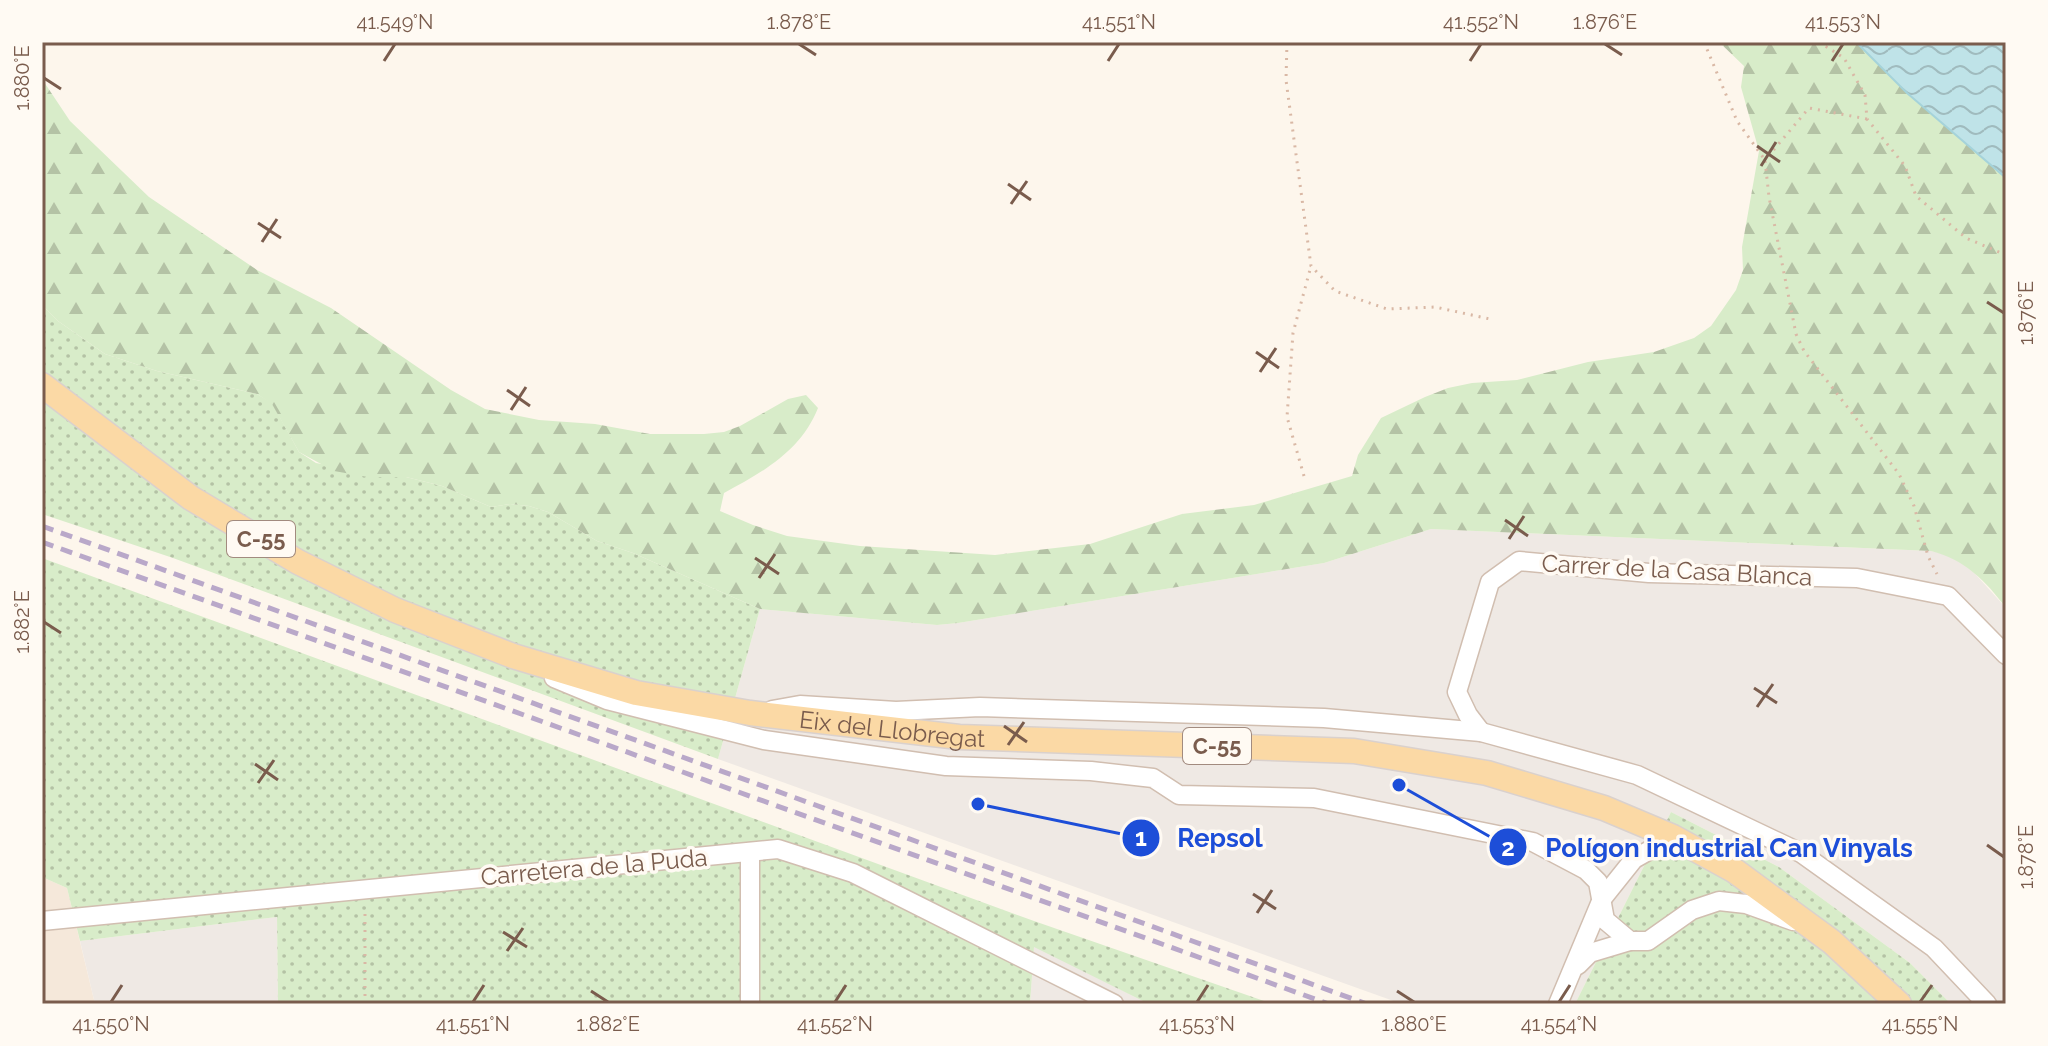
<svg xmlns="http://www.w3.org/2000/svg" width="2048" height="1046" font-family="Raleway,sans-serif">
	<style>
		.residential { fill: #f5e8da }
		.industrial { fill: #efe9e4 }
		.grass { fill: url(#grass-dots) }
		.forest { fill: url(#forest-firs) }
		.water { fill: url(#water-waves); stroke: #a5d3da; stroke-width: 2 }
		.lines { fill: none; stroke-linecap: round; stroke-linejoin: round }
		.minor-casing { stroke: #d1beb0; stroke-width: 21 }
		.major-casing { stroke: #dad1cd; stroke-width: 27 }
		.path { stroke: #d9b8a5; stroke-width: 3; stroke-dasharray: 2 6; stroke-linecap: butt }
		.minor { stroke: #fff; stroke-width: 18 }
		.major { stroke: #fbd9a5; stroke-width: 24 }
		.rail { stroke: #b9a8c9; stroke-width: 5; stroke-dasharray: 12 8; stroke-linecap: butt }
		.ticks { fill: none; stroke: #7a5c4d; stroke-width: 3 }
		.labels { text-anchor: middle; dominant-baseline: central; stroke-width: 7; stroke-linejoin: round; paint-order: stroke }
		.shield { fill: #fffaf3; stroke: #a28b7f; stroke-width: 2 }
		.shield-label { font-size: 22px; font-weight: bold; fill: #7a5c4d }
		.street-label { font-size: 24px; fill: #7a5c4d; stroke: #fffaf3 }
		.leader { fill: none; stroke: #1d4ed8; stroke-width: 3 }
		.callout-dot { fill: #1d4ed8; stroke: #fffaf3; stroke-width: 3 }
		.mark-label { font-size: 24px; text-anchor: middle; font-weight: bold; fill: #fff }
		.callout-label { font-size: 26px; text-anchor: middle; font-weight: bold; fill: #1d4ed8; stroke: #fffaf3; stroke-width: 7; stroke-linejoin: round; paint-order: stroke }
		.neatline { fill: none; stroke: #7a5c4d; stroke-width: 3 }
		.ticks-label { font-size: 20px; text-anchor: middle; fill: #7a5c4d }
	</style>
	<defs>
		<pattern id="grass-dots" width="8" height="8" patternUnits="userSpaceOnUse" patternTransform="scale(2)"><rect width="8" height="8" fill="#d8ecc9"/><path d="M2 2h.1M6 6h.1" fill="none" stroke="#b4c2a5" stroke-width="1.8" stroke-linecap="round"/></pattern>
		<pattern id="forest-firs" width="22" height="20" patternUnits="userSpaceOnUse" patternTransform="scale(2)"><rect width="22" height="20" fill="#d8ecc9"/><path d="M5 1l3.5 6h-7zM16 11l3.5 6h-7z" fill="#b4c2a5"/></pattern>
		<pattern id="water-waves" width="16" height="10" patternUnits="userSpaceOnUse" patternTransform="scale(2)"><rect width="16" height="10" fill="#bfe3e8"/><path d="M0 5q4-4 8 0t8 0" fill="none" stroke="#a0bbbe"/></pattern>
	</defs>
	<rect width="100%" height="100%" fill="#fdf6ec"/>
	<polygon class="residential" points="42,877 67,888 95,1004 42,1004"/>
	<g class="industrial">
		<polygon points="1431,529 1931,551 1950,555 1968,566 2006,608 2006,1004 1951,1004 1910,963 1779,867 1671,812 1575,1004 1402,1004 718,759 760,609 937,625 958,623 1324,563"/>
		<polygon points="277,917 278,1004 95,1004 80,941"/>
		<polygon points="1034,946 1149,1004 1030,1004"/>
	</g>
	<g class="grass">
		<polygon points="42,305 58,321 105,354 157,371 257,394 272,403 299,452 316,463 388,476 406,477 442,486 491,507 510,504 529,506 548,512 597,541 633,553 760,609 718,759 173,558 42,514"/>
		<polygon points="42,558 1034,921 1273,1004 1149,1004 1034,947 1030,1004 278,1004 277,917 80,941 67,888 42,877"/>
		<polygon points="1671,812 1779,867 1910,963 1951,1004 1575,1004"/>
	</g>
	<path class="forest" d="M 1719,42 L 1856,42 L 1907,93 L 2006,178 L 2006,608 C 1986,581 1964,559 1931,551 L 1431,529 L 1324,563 L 958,623 L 937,625 L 760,609 L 633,553 L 597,541 L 548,512 L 529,506 L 510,504 L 491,507 L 442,486 L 406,477 L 368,477 L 334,471 L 299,452 L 272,404 L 257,394 L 157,371 L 105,354 L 58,321 L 42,305 L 42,79 L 70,121 L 149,197 L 257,270 L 331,308 L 451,390 L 485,409 L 539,420 L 595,424 L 650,434 L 704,434 L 724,432 L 740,426 L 788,399 L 806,395 L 818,408 C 801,451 763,472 724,493 L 720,511 L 753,525 L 787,536 L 860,546 L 995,555 L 1090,544 L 1182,514 L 1254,505 L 1352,476 L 1358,455 L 1381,418 L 1425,397 L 1448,388 L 1472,383 L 1517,380 L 1588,362 L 1654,352 L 1694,338 L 1711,326 L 1736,290 L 1743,270 L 1742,247 L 1759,151 L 1741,87 L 1744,66 Z"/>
	<polygon class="water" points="1856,42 2006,42 2006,178 1907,93"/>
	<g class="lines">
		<defs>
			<g id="minor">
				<polyline points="554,678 607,700 764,740 946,766 1091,771 1153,778 1179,795 1314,798 1533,842 1586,870 1598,882 1605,920 1630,941 1648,941 1692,910 1719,901 1746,904 1793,921"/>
				<polyline points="772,710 800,705 896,711 980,707 1324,718 1481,732 1637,775 1801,853 1934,948 1987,1004"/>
				<polyline points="1481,732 1468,715 1457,692 1490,582 1519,561 1649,573 1857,578 1948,596 2006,655"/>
				<polyline points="42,921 778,849 853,873 1114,1004"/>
				<polyline points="1578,965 1590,953 1630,941"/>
				<polyline points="750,1004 750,852"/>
				<polyline points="1558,1004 1602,899 1634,859 1673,837"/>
			</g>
			<g id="major">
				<path id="s1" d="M 42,385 L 191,498 L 298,562 L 395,610 L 513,656 L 636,693 L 750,713 L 959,737 L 1354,751 L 1487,773 L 1604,808 L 1673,837 L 1735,871 L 1832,942 L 1899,1004"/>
			</g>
		</defs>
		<use href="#minor" class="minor-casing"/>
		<use href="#major" class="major-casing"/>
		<g class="path">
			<polyline points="1287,42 1286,80 1311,266 1335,291 1387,309 1435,307 1490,319"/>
			<polyline points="1704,42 1737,121 1765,160"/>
			<polyline points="1819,42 1844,58 1865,95 1867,119 1905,166 1916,196 1966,238 2006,255"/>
			<polyline points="1867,119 1809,108 1765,160 1769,197 1796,334 1804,351 1899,474 1914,506 1928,556 1937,574"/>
			<polyline points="1304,476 1287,417 1293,333 1311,266"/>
			<polyline points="365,1004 365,908"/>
		</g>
		<use href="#minor" class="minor"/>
		<use href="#major" class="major"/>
		<g class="rail">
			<polyline points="42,526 1367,1004"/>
			<polyline points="42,542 1329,1004"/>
		</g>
	</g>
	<path class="ticks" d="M 799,44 L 816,55M 1605,44 L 1622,55M 384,61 L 395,44M 1108,61 L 1119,44M 1470,61 L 1481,44M 1832,61 L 1843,44M 44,78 L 61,89M 1757,146 L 1780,162M 1761,166 L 1776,142M 1008,184 L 1031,200M 1011,204 L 1027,181M 258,223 L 281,238M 262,242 L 277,219M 1987,302 L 2004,313M 1256,352 L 1279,368M 1260,372 L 1276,348M 507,390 L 530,406M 511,410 L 526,387M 1505,520 L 1528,536M 1509,539 L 1524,516M 755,558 L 779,574M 759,578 L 775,554M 44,622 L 61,633M 1754,688 L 1777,703M 1757,707 L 1773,684M 1004,726 L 1027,742M 1008,745 L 1024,722M 255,764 L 278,780M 258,783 L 274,760M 1987,845 L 2004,857M 1253,894 L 1276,909M 1257,913 L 1272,890M 503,932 L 527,947M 507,951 L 523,928M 591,991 L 608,1002M 1397,991 L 1414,1002M 111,1002 L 122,985M 473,1002 L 484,985M 835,1002 L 846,985M 1197,1002 L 1208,985M 1559,1002 L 1570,985M 1920,1002 L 1932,985"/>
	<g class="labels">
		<g class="shield">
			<rect x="227" y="521" width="68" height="36" rx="6"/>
			<rect x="1183" y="728" width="68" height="36" rx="6"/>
		</g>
		<g class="shield-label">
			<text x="261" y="539">C-55</text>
			<text x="1217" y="746">C-55</text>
		</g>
		<g class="street-label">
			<text transform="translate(1677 570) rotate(3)">Carrer de la Casa Blanca</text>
			<text stroke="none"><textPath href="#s1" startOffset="934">Eix del Llobregat</textPath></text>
			<text transform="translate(594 867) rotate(-5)">Carretera de la Puda</text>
		</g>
	</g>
	<path class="leader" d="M978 804L1141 838M1399 785L1508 847"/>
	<g class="callout-dot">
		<circle cx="978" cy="804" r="8"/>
		<circle cx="1399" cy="785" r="8"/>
		<circle cx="1141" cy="838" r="20"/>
		<circle cx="1508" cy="847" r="20"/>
	</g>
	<g class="mark-label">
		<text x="1141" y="846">1</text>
		<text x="1508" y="856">2</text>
	</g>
	<g class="callout-label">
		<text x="1220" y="847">Repsol</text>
		<text x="1729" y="857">Polígon industrial Can Vinyals</text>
	</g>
	<rect width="2048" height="1046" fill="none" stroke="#fffaf3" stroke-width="88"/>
	<rect x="44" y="44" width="1960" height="958" class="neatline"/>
	<g class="ticks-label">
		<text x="395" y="29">41.549°N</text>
		<text x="799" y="29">1.878°E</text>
		<text x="1119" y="29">41.551°N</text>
		<text x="1481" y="29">41.552°N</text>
		<text x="1605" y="29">1.876°E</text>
		<text x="1843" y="29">41.553°N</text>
		<text transform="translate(22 78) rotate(-90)" y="7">1.880°E</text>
		<text transform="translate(2026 313) rotate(-90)" y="7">1.876°E</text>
		<text transform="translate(22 622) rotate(-90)" y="7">1.882°E</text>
		<text transform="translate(2026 857) rotate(-90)" y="7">1.878°E</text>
		<text x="111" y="1031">41.550°N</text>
		<text x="473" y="1031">41.551°N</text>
		<text x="608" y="1031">1.882°E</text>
		<text x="835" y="1031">41.552°N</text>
		<text x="1197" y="1031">41.553°N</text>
		<text x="1414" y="1031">1.880°E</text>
		<text x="1559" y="1031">41.554°N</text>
		<text x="1920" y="1031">41.555°N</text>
	</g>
</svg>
